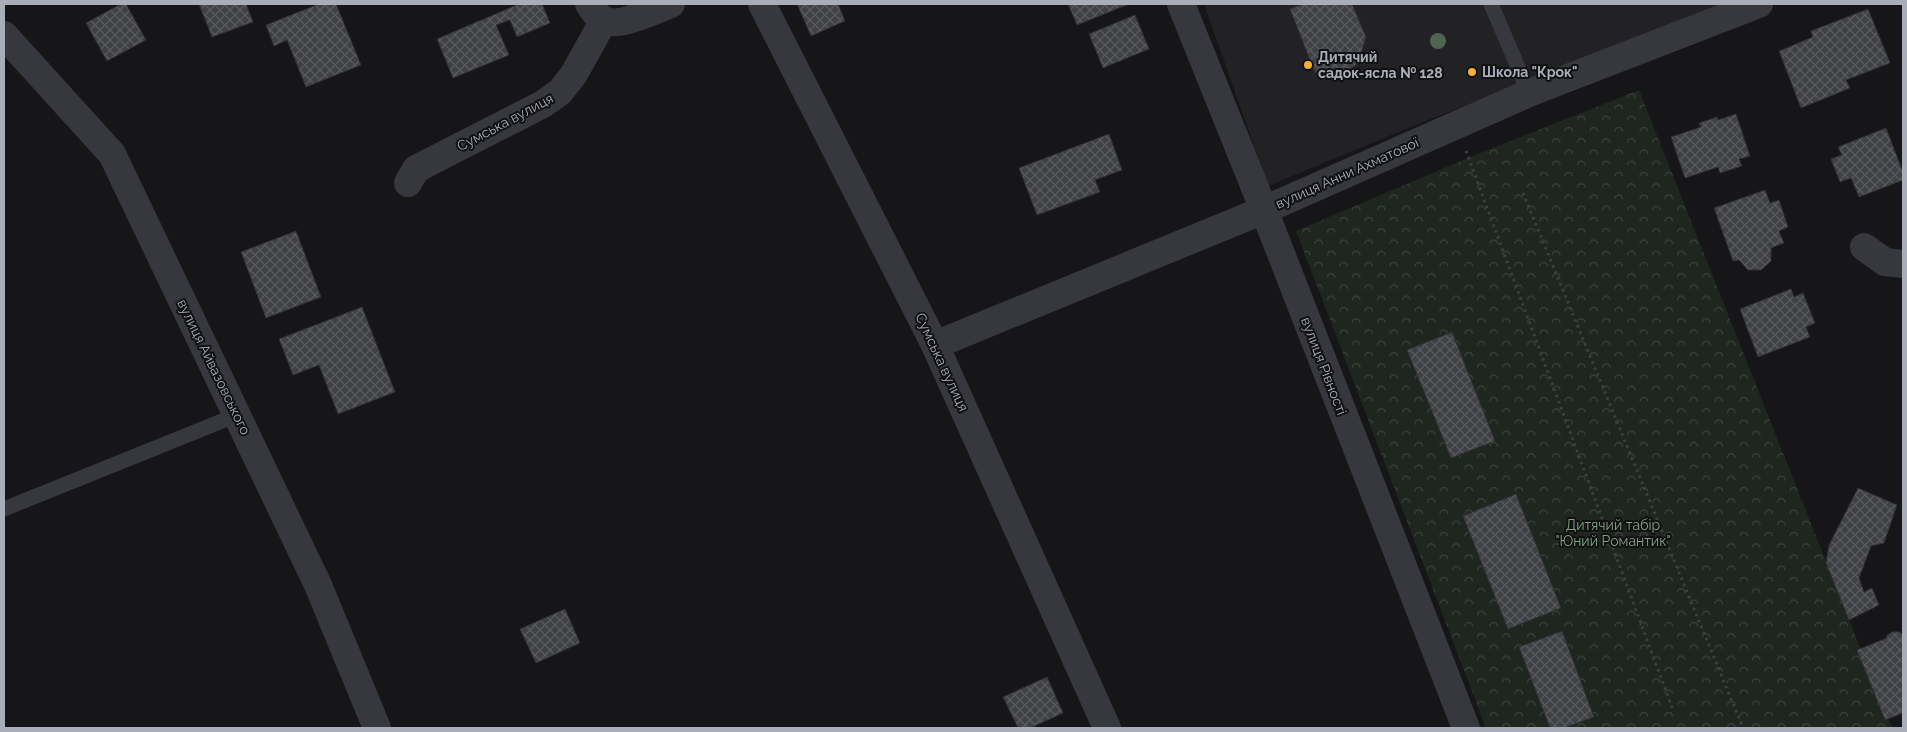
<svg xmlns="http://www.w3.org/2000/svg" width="1907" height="732" font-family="Raleway,sans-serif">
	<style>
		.built { fill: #222225 }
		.forest { fill: url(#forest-crowns) }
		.building { fill: url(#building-cross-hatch); stroke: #303034 }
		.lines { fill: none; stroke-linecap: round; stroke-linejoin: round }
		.path { stroke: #3d3f44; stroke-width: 3; stroke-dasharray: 2.5 4; stroke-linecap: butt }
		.lane { stroke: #37383d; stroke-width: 15 }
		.street { stroke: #37383d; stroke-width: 28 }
		.tree { fill: #506452 }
		.poi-dot { fill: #f2b134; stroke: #111113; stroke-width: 2 }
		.labels { text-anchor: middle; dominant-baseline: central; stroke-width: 4; stroke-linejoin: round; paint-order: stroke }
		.poi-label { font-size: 14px; font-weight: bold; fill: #a8adb8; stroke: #111113; text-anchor: start }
		.street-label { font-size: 14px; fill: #a8adb8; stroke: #111113 }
		.park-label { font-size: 14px; fill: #7fa381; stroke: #111113 }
	</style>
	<defs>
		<pattern id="forest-crowns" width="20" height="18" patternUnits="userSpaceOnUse" patternTransform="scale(1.25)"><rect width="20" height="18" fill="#1e261f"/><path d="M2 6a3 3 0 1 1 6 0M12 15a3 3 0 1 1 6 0" fill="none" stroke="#3c433d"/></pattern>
		<pattern id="building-cross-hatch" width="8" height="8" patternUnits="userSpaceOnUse" patternTransform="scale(1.25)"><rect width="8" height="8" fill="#404145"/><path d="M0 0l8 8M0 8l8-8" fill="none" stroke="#595a5e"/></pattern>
	</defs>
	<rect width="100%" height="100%" fill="#161618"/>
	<polygon class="built" points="1204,4 1726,4 1413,126 1268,186"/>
	<polygon class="forest" points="1639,90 1892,728 1486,728 1296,231 1468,158"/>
	<g class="building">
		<polygon points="121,4 126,4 146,40 107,61 86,23"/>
		<polygon points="199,4 246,4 253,22 212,37"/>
		<polygon points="319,4 336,4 361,65 306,87 287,40 274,46 266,25"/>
		<polygon points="519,4 542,4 550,23 517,37 510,20 496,25 509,55 453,78 437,39"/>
		<polygon points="797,4 838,4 845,21 811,36"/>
		<polygon points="1068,4 1129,4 1077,25"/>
		<polygon points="1303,4 1352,4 1366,37 1358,63 1347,72 1331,73 1322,70 1315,73 1290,9"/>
		<polygon points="1868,9 1890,63 1846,80 1850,88 1801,108 1779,51 1813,37 1811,31"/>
		<polygon points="1135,15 1149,49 1103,68 1089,34"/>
		<polygon points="1736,114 1750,156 1739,159 1742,166 1720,173 1718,167 1685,178 1671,137 1701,127 1699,123 1717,117 1718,120"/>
		<polygon points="1886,128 1903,172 1903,180 1859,197 1851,178 1840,182 1831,159 1842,155 1838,147"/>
		<polygon points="1109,134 1122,170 1095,180 1100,192 1037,215 1019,168"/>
		<polygon points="1765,190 1770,203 1779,200 1788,227 1779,231 1784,243 1771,248 1771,261 1761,270 1748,270 1739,260 1733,261 1714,208"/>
		<polygon points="296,231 321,297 266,318 241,252"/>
		<polygon points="1791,289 1794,297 1803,293 1815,323 1806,327 1810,337 1758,357 1740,309"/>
		<polygon points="362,307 395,392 338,414 319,365 293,375 279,339"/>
		<polygon points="1452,332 1495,441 1451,458 1407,350"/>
		<polygon points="1858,488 1897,505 1884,543 1871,546 1859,578 1864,592 1872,588 1879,605 1849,620 1826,563 1829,545"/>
		<polygon points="1516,494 1561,608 1508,629 1463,516"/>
		<polygon points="565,609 580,643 536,663 520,629"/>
		<polygon points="1562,631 1594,717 1564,728 1550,728 1519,647"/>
		<polygon points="1892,632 1900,632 1903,635 1903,713 1885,720 1857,650 1887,638 1887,635"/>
		<polygon points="1047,677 1063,713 1030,728 1018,728 1003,697"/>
	</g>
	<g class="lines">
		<g class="path">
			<polyline points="1466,151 1673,710"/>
			<polyline points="1523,193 1743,728"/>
		</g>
		<g class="lane">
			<polyline points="1491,4 1529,93"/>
			<polyline points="4,509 237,415"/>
		</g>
		<g class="street">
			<path d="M 589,4 C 594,12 600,20 610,22 C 624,25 657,9 671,4"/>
			<polyline points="762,4 935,345 1107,728"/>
			<polyline points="1181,4 1264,210 1466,728"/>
			<polyline points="4,35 112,154 318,585 377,728"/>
			<polyline points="408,183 416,169 543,104 560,92 574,74 604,20"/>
			<polyline points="1864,247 1885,262 1903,264"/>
			<polyline points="935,345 1264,210 1529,93 1759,4"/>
		</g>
	</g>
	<circle class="tree" cx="1438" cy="41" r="8"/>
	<g class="poi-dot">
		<circle cx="1308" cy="65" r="5"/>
		<circle cx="1472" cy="72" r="5"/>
	</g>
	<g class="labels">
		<g class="poi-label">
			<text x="1318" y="57">Дитячий<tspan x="1318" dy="16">садок-ясла № 128</tspan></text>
			<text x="1482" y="72">Школа "Крок"</text>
		</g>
		<g class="street-label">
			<text transform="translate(505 122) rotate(-28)">Сумська вулиця</text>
			<text transform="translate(1347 173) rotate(-24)">вулиця Анни Ахматової</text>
			<text transform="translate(942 362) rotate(65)">Сумська вулиця</text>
			<text transform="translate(1324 366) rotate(69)">вулиця Рівності</text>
			<text transform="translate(214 367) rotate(64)">вулиця Айвазовського</text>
		</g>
		<g class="park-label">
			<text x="1613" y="525">Дитячий табір<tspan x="1613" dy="16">"Юний Романтик"</tspan></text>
		</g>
	</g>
	<rect width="1907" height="732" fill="none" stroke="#a8adb8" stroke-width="10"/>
</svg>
